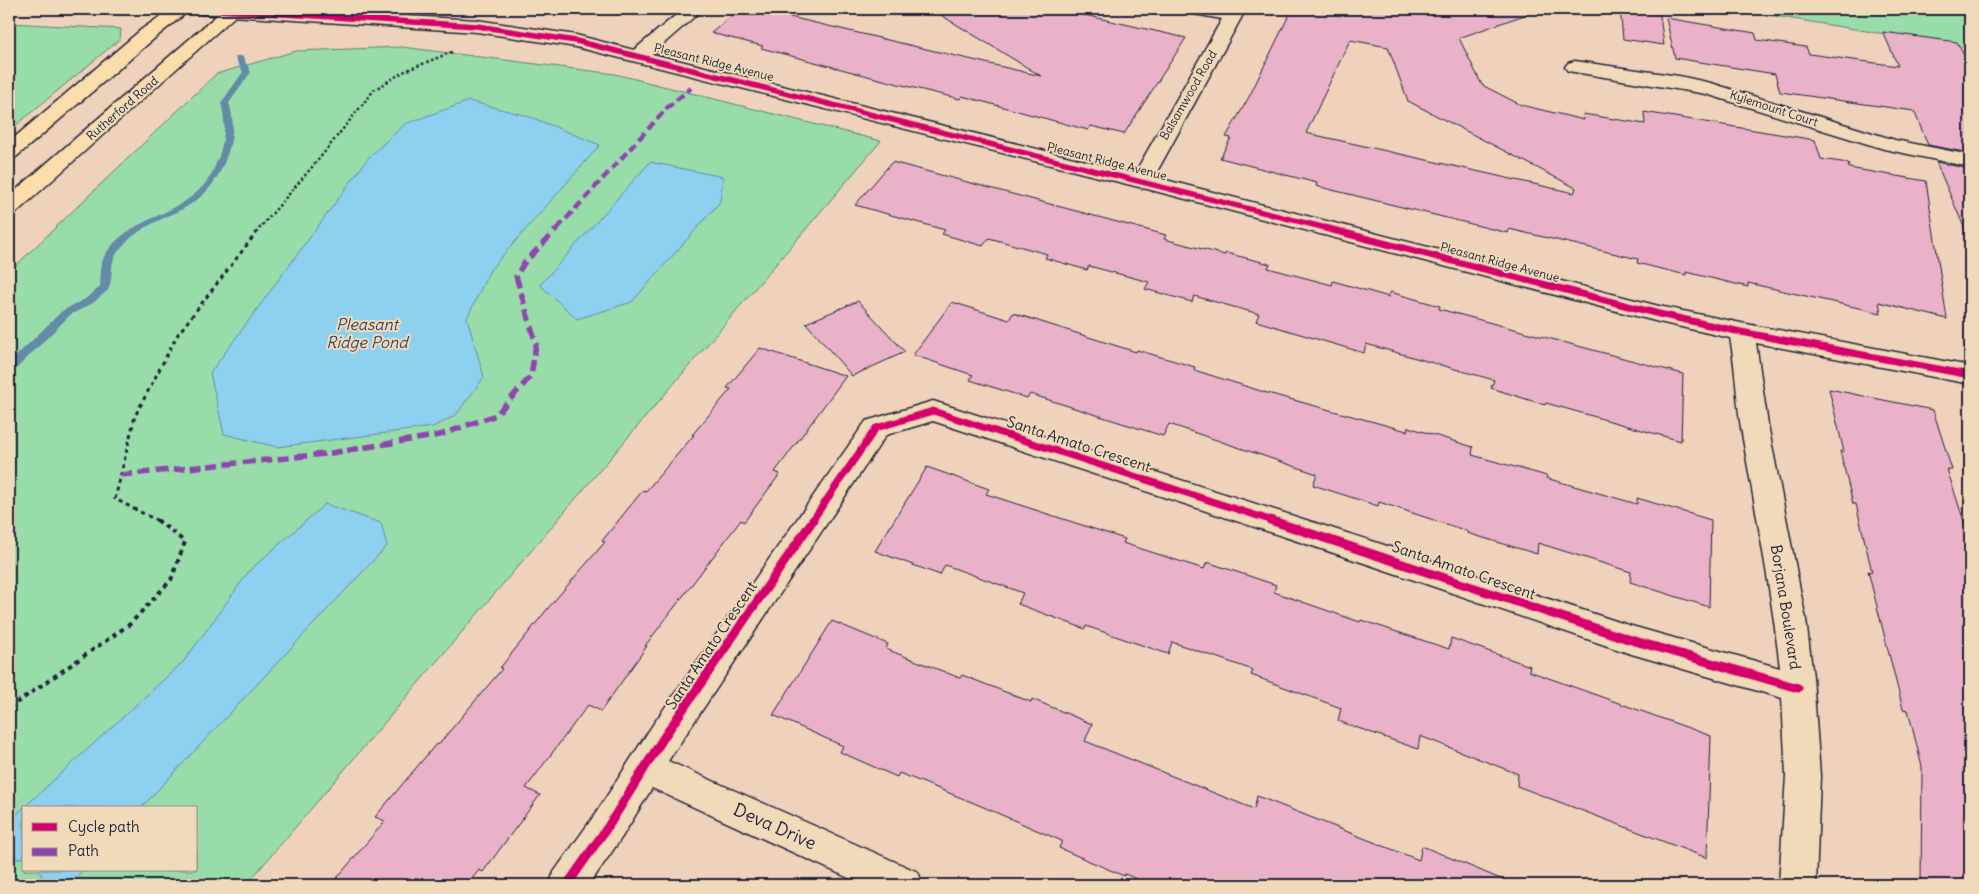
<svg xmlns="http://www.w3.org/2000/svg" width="1979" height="894" font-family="Delius,sans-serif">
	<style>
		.green { fill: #98dda9; stroke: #5d8072; fill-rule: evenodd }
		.water { fill: #8ed0ef; stroke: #638aa7 }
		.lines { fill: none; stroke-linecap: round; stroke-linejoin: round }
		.stream { fill: #638aa7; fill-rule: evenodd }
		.building { fill: #e9b2c8; stroke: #22223b; fill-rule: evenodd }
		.minor-casing { stroke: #22223b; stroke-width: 3 }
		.major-casing { stroke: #22223b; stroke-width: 3 }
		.path-far2 { stroke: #22223b; stroke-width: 2.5; stroke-dasharray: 2.5 2.5; stroke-linecap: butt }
		.path-far1 { stroke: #22223b; stroke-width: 3; stroke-dasharray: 4 4; stroke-linecap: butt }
		.path { stroke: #22223b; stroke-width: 4; stroke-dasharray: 4.5 4.5; stroke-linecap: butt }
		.minor { fill: #f0dab9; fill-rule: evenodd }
		.major { fill: #faddab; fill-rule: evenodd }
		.quiet-far1 { stroke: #8e44ad; stroke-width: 4.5; stroke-dasharray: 9 4.5; stroke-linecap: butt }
		.quiet { stroke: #8e44ad; stroke-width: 5.5; stroke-dasharray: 12 5.5; stroke-linecap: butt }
		.cycleway-far2-casing { stroke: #f0dab9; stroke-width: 8 }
		.cycleway-far1-casing { stroke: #f0dab9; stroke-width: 10 }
		.cycleway-casing { stroke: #f0dab9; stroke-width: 12 }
		.cycleway-far2 { stroke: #d6006c; stroke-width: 5.5 }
		.cycleway-far1 { stroke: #d6006c; stroke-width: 7 }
		.cycleway { stroke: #d6006c; stroke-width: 9 }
		.labels { text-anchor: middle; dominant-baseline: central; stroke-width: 4; stroke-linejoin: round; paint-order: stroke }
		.far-street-label { font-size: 12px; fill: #22223b; stroke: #f0dab9 }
		.street-label { font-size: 15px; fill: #22223b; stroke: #f0dab9 }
		.water-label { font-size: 16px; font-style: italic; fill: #38455f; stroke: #f0dab9 }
		.near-street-label { font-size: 18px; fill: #22223b; stroke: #f0dab9 }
	</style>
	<rect width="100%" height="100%" fill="#efd2bc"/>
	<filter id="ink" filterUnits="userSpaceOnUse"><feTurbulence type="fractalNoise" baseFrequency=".02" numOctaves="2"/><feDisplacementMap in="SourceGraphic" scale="10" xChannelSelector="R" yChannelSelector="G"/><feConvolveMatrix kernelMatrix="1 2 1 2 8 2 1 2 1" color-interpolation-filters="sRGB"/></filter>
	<g filter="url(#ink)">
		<g class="green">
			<polygon points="1732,9 1965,9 1970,18 1970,48"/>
			<polygon points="9,23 121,29 120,39 9,131"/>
			<path d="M 402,47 L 615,74 L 881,141 L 246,885 L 9,885 L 9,272 L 216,74 L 296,51 ZM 24,808 L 196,808 L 196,870 L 24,870 Z"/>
		</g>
		<g class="water">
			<polygon points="469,101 528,116 600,145 490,270 467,318 484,377 456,415 433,427 277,447 224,434 210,373 369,157 405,124"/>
			<polygon points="650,162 723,177 720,202 632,302 577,319 540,285"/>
			<polygon points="325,504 381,523 387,546 141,808 24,808 24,857 9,861 9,821 184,661 250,570"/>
			<polygon points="39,870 83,870 75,878 45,885"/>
		</g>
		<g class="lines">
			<path class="stream" d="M 236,56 L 242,56 L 251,72 L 229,103 C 235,122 233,137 227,155 C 205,221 158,206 121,248 C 107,263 115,275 108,290 L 93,303 L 70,315 L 13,372 L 9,373 L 9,363 L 62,311 L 85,299 L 100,287 C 101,277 100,265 104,257 C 126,218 176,217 203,186 C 211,178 215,166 219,156 C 225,137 226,122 221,103 L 243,72 L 235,58 Z"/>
		</g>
		<g class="building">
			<polygon points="740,9 756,9 1041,76 931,9 1058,9 1186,38 1124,134 1091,126 1088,130 962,96 960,99 902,85 761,48 763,46 711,33"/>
			<path d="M 1292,9 L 1530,9 L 1530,13 L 1459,38 L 1482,85 L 1521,105 L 1584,120 L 1583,114 L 1645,124 L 1644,112 L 1815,140 L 1821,159 L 1848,163 L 1849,168 L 1926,181 L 1947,319 L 1879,302 L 1881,313 L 1748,283 L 1748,287 L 1686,272 L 1686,275 L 1637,263 L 1638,259 L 1509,229 L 1508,233 L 1316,186 L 1317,183 L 1220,158 L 1231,138 L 1226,137 L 1249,97 ZM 1350,40 L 1388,47 L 1408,101 L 1576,188 L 1574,193 L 1306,133 Z"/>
			<polygon points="1620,9 1659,9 1664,45 1623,39"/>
			<polygon points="1666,18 1755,33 1757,40 1806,47 1809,54 1898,66 1883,32 1957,42 1970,67 1970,153 1928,145 1914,111 1780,92 1775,74 1675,58"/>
			<polygon points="892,162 1166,235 1164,239 1225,255 1226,253 1270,264 1268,268 1332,285 1333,281 1389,297 1390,292 1440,306 1439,309 1683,374 1681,441 1546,403 1545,405 1491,388 1494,380 1366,344 1364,353 1256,321 1259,314 1194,296 1192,302 1145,289 1149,282 1089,266 1087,270 1045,258 1047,254 989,238 983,246 942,234 945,230 855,205"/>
			<polygon points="1936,162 1970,169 1970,241"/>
			<polygon points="858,301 905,352 852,376 806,323"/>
			<polygon points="952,302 1009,320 1013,313 1136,352 1137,350 1195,367 1194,370 1264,392 1407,431 1408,427 1473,447 1472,455 1547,476 1546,478 1637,504 1637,498 1711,520 1709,607 1630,582 1631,572 1538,543 1537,554 1467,533 1467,531 1379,502 1378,506 1313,485 1317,474 1169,424 1163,436 1030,394 1027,398 970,380 973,375 913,355"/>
			<polygon points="760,348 846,376 775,472 780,474 744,522 741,520 645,646 647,646 601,711 588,705 526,788 540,795 483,872 479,870 467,885 331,885 385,821 375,817 436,744 438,745 502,669 500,668 549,607 605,542 602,541 643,490 646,491 694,435 692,435 731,389 727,388"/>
			<polygon points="1829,389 1933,410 1952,470 1947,469 1970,540 1970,885 1921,885 1922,767 1908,710 1903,709 1868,571 1872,572 1856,504 1853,504 1840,451 1844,452"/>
			<polygon points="927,467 989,489 986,494 1125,539 1123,543 1204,569 1207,562 1276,585 1274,592 1360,622 1361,620 1449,649 1451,638 1530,666 1529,671 1711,736 1707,858 1517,786 1518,774 1420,736 1418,749 1338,721 1341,708 1251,675 1253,670 1172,642 1168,654 1086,626 1085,629 1018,604 1023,593 945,565 940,575 875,551"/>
			<polygon points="832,621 888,644 886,649 960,678 962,675 1031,702 1032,699 1092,724 1085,741 1254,809 1257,796 1419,860 1422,846 1515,885 1150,885 1125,874 1124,876 1059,848 1062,841 974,803 899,773 897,777 840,752 843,746 773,715"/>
		</g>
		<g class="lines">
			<defs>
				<g id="minor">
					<path d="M 193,9 L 286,9 L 477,20 L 576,35 L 634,50 L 683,9 L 703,9 L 652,54 L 1135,173 L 1222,19 L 1188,13 L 1185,9 L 1246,9 L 1154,177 L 1659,306 L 1741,323 L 1970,366 L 1970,384 L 1756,343 L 1768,425 L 1806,620 L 1813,677 L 1820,776 L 1816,885 L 1779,885 L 1786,776 L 1782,698 L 1628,653 L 1376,567 L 933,421 L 886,435 L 668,761 L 918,872 L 923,885 L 864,885 L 652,788 L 622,837 L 589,885 L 549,885 L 554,872 L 596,813 L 652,726 L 866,421 L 933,401 L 1378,543 L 1628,625 L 1780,668 C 1771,588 1755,508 1741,428 C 1736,398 1736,368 1730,338 L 1659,322 L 1147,189 L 576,47 L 477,32 L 202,14 L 196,13 Z"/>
					<polygon points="1575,61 1679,76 1711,83 1895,140 1970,155 1970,167 1884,149 1706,94 1568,71 1565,67 1568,63"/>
				</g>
				<g id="major">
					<polygon points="171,9 191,9 156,37 16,157 9,159 9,142 142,29"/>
					<polygon points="224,9 243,9 17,212 9,214 9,196"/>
				</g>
			</defs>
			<use href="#minor" class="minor-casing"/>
			<use href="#major" class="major-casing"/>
			<polyline class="path-far2" points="259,229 319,159 374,90 403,72 454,51"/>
			<polyline class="path-far1" points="158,521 115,499 135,416 178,334 260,228"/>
			<polyline class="path" points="9,708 130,624 171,580 185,542 157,520"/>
			<use href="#minor" class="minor"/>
			<use href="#major" class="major"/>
			<polyline class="quiet-far1" points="557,229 668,107 691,88"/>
			<polyline class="quiet" points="121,475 325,454 440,435 496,415 531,376 536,344 516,276 524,263 558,228"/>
			<defs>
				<polyline id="cycleway-far2" points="202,9 477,26 576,41 1330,229"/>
				<g id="cycleway-far1">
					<polyline points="1325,228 1659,314 1741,332 1970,375"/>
					<polyline points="812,521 876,428 933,411 1273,521"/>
				</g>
				<g id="cycleway">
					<polyline points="1270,520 1628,639 1798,688"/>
					<polyline points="567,885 609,825 664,737 813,520"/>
				</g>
			</defs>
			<use href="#cycleway-far2" class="cycleway-far2-casing"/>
			<use href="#cycleway-far1" class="cycleway-far1-casing"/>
			<use href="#cycleway" class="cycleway-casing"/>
			<use href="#cycleway-far2" class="cycleway-far2"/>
			<use href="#cycleway-far1" class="cycleway-far1"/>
			<use href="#cycleway" class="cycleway"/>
		</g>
	</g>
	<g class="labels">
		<g class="far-street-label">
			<text transform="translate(714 62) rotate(14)">Pleasant Ridge Avenue</text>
			<text transform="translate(1188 95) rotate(-60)">Balsamwood Road</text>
			<text transform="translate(122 108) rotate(-41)">Rutherford Road</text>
			<text transform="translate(1774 108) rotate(18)">Kylemount Court</text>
			<text transform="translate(1107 161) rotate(14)">Pleasant Ridge Avenue</text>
			<text transform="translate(1500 262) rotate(15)">Pleasant Ridge Avenue</text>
		</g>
		<g class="street-label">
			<text transform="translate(1079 444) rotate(18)">Santa Amato Crescent</text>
			<text transform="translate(1464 570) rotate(19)">Santa Amato Crescent</text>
			<text transform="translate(1786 607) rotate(81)">Borjana Boulevard</text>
			<text transform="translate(711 645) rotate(-56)">Santa Amato Crescent</text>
		</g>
		<g class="water-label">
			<text x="367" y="324">Pleasant<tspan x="367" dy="18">Ridge Pond</tspan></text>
		</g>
		<g class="near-street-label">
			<text transform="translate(775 826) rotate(24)">Deva Drive</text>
		</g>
	</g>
	<rect width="1979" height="894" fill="none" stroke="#f0dab9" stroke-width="30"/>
	<rect x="15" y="15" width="1949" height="864" fill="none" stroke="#22223b" stroke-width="2" filter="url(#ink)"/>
	<rect x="22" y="806" width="175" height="65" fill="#f0dab9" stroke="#9e9087"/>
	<rect x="32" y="823" width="25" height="8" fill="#d6006c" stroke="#9e9087"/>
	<text x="68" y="832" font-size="15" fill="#22223b">Cycle path</text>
	<rect x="32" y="848" width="25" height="8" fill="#8e44ad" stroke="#9e9087"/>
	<text x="68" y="856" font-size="15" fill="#22223b">Path</text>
</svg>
